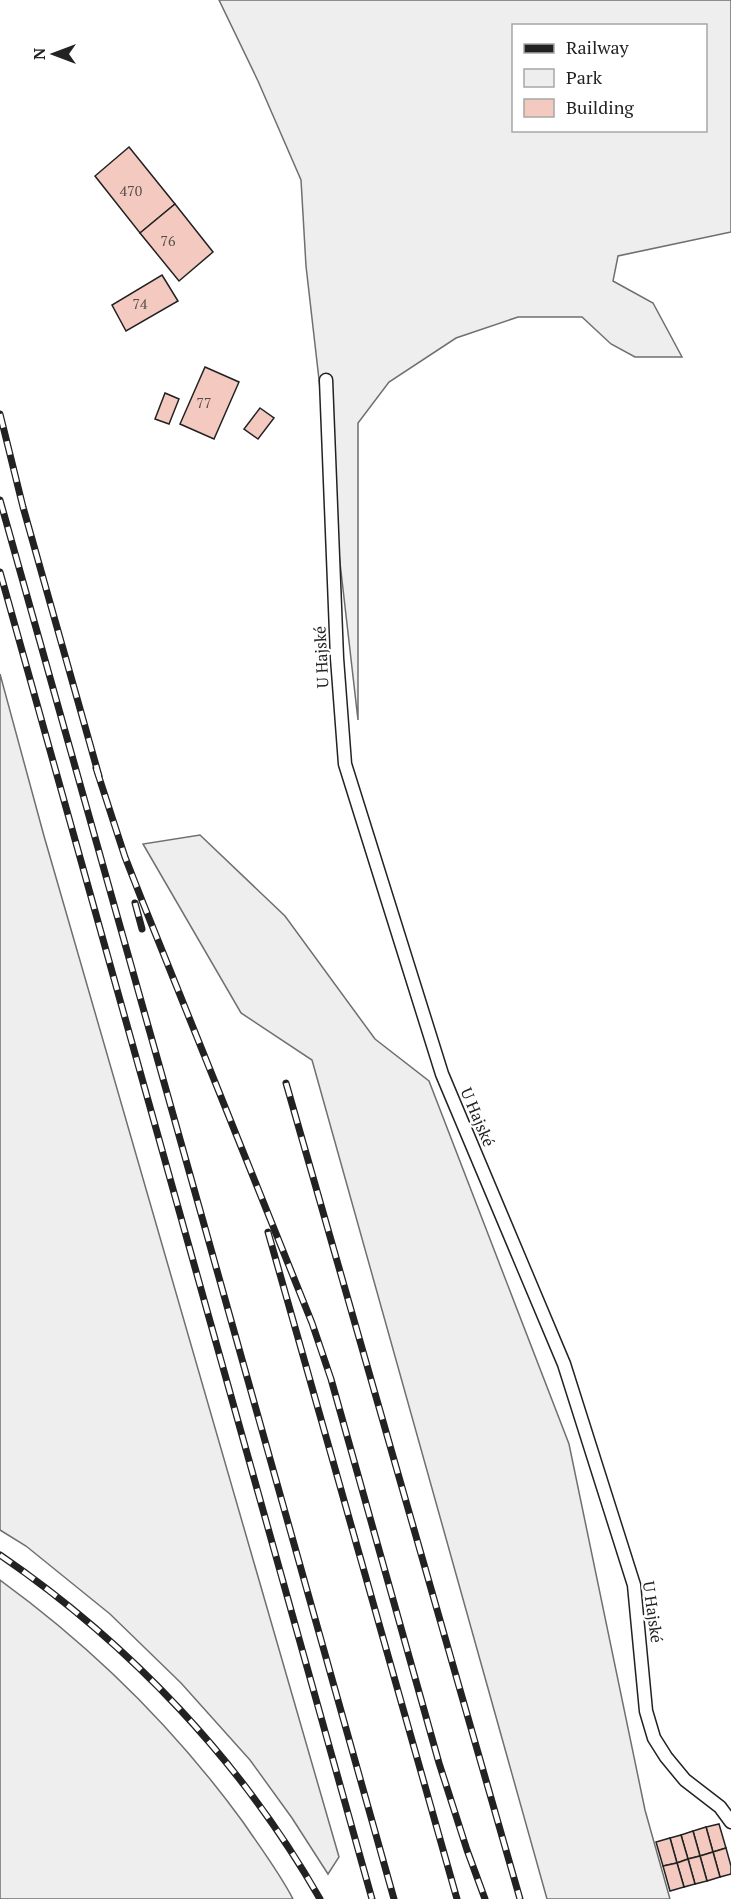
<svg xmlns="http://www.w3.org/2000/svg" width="731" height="1899" font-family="'PT Serif',serif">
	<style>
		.green { fill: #eee; stroke: #6f6f6f; stroke-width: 1.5; fill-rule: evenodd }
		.building { fill: #f3c9c0; stroke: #222; stroke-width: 1.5 }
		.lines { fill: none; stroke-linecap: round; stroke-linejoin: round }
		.service-casing { stroke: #222; stroke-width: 15 }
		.service { stroke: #fff; stroke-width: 12 }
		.rail-casing { stroke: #222; stroke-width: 7 }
		.rail { stroke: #fff; stroke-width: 4.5; stroke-dasharray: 14; stroke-linecap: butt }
		.labels { text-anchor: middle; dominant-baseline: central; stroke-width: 4.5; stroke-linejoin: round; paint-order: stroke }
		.number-label { font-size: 14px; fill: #564c4a }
		.street-label { font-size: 16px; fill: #222; stroke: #fff }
	</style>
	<rect width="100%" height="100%" fill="#fff"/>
	<g class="green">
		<path d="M 219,0 L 731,0 L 731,232 L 618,256 L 613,281 L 653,303 L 682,357 L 635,357 L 611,344 L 582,317 L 518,317 L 456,338 L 389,382 L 358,423 L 358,720 L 306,266 L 301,180 L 258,81 ZM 514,26 L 706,26 L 706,130 L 514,130 Z"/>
		<polygon points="0,674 44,836 339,1857 328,1874 292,1818 250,1760 181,1683 110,1614 26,1546 0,1530"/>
		<polygon points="200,835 285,916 375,1039 429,1081 569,1444 645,1810 670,1899 547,1899 312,1060 241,1013 143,844"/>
		<path d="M 0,1580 C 92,1647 176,1730 243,1822 C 260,1847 279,1872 293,1899 L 0,1899 Z"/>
	</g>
	<g class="building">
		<polygon points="129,147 175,204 140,233 95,176"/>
		<polygon points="175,204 213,252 179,281 140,233"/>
		<polygon points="162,275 178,301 126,331 112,305"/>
		<polygon points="205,367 239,382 214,439 180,424"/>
		<polygon points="165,393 179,399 169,424 155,419"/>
		<polygon points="260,408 274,418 258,439 244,429"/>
		<polygon points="719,1824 726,1848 713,1852 706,1827"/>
		<polygon points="706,1827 713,1852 700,1856 693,1831"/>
		<polygon points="693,1831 700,1856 688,1859 681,1835"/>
		<polygon points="681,1835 688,1859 677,1863 670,1838"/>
		<polygon points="670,1838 677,1863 663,1866 656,1842"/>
		<polygon points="726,1848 731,1866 731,1874 720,1877 713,1852"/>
		<polygon points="713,1852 720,1877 707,1881 700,1856"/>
		<polygon points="700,1856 707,1881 695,1884 688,1859"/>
		<polygon points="688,1859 695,1884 684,1887 677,1863"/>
		<polygon points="677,1863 684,1887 670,1891 663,1866"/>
	</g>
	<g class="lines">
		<defs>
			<polyline id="service" points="326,380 337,658 345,764 442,1074 564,1364 634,1585 646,1711 654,1738 666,1757 685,1780 720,1807 731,1822"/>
		</defs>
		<use href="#service" class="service-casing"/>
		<use href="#service" class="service"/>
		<defs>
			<g id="rail">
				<polyline points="0,414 23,507 99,776"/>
				<polyline points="0,500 394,1899"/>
				<polyline points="0,572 372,1899"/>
				<polyline points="96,768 125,857 143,903 312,1323 331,1379 439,1763 467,1850 485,1899"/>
				<polyline points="135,903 142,929"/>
				<polyline points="286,1083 520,1899"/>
				<polyline points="268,1232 457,1899"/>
				<path d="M 0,1555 C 130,1644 242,1762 320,1899"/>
			</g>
		</defs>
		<use href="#rail" class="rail-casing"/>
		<use href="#rail" class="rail"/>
	</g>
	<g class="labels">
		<g class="number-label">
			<text x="131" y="190">470</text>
			<text x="168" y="240">76</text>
			<text x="140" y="303">74</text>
			<text x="204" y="402">77</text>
		</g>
		<g class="street-label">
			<text transform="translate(321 657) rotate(-93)">U Hajské</text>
			<text transform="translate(478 1117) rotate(67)">U Hajské</text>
			<text transform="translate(653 1612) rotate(82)">U Hajské</text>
		</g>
	</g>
	<rect x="512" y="24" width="195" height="108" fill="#ffffff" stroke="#a7a7a7" stroke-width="1.5"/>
	<rect x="524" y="44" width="30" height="9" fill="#222222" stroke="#a7a7a7" stroke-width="1.5"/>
	<text x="566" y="54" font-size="18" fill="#222222">Railway</text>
	<rect x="524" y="69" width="30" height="18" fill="#eeeeee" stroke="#a7a7a7" stroke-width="1.5"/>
	<text x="566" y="84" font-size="18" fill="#222222">Park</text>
	<rect x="524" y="99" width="30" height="18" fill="#f3c9c0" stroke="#a7a7a7" stroke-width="1.5"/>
	<text x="566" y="114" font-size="18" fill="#222222">Building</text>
	<g transform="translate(54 54) rotate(270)" stroke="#ffffff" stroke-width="4.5" paint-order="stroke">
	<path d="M0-4.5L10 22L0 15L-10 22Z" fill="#222222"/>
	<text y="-9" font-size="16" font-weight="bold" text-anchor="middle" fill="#222222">N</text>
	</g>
</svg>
